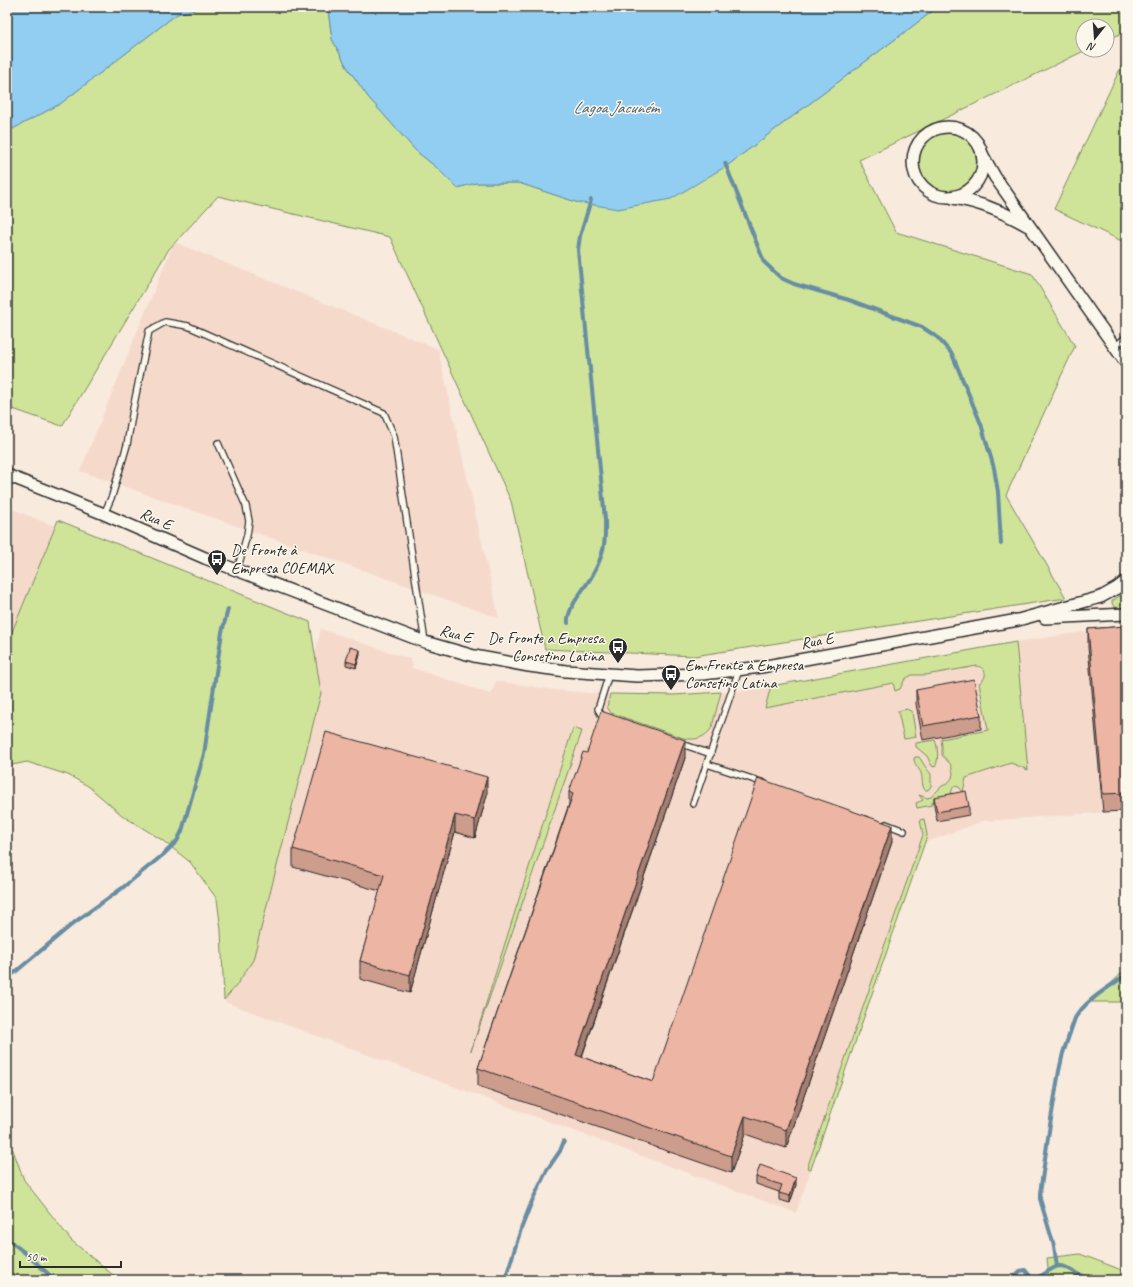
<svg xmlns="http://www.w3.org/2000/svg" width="1133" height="1287" font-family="Caveat,sans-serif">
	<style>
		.built { fill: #f5dacc }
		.green { fill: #cfe499; stroke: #7d8862 }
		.water { fill: #91cef2; stroke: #688da2 }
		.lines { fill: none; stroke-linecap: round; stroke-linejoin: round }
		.stream { stroke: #688da2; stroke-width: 4 }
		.lane-casing { stroke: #2b2b2b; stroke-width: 8 }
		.street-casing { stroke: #2b2b2b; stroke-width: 14 }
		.lane { stroke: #fbf7ec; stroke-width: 5.5 }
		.street { stroke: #fbf7ec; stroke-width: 11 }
		.wall { fill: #cc9c8c; stroke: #2b2b2b }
		.shaded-wall { fill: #a67f72; stroke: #2b2b2b }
		.building { fill: #edb5a3; stroke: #2b2b2b }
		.labels { text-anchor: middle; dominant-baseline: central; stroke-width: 3; stroke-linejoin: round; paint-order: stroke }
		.street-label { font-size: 16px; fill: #2b2b2b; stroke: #fbf7ec }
		.poi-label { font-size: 16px; fill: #2b2b2b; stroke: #fbf7ec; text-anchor: start }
		.water-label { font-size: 17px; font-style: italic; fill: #4a5c67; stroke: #fbf7ec }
	</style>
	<rect width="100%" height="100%" fill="#f8eadd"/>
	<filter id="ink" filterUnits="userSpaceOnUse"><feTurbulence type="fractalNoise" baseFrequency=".025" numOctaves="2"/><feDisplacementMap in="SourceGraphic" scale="8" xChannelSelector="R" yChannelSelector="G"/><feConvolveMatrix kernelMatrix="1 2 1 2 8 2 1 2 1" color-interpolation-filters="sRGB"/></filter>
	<g filter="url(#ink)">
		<g class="built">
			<polygon points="174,242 438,349 499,618 80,471"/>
			<polygon points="7,507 64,530 7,683"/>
			<polygon points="321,629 410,659 413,664 412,668 491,694 496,681 554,690 614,695 644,695 716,693 758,689 1016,642 1083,632 1126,629 1126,811 983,821 924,843 796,1213 225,1002"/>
		</g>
		<g class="green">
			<polygon points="204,7 310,7 328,10 332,39 347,67 368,97 416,151 436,167 457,188 476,183 519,183 576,202 728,165 938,7 1126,7 1126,31 1107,40 1107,26 1083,26 1083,50 1086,50 859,160 896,232 1032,274 1075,346 1006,495 1066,598 694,656 545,649 511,501 390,237 218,196 169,249 62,426 7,407 7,132 60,104 177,14"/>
			<polygon points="1126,56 1126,243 1054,209"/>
			<circle cx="948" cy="162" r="31"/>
			<polygon points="58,520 310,622 321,693 253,960 236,986 224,1000 221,930 217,899 190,862 162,840 123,816 88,786 68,775 27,762 7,766 7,644"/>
			<polygon points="1126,592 1126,608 1114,607 1112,603 1112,601"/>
			<path d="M 1016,642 L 1028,770 L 1011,763 L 966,778 L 963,792 L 959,787 L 954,786 L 952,790 L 950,798 L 932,802 L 932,805 L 917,808 L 916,803 L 923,800 L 919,795 L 927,798 L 931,797 L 942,786 L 947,784 L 952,778 L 953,773 L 951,765 L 942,755 L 942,746 L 941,739 L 988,730 L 979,683 C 988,678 987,668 977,666 L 926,675 L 912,675 L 905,679 L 900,689 L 895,691 L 893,683 L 765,708 L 771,686 Z"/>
			<path d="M 721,692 L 712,727 C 706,738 695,741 683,738 L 611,713 L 607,707 L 610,694 L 674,695 Z"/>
			<polygon points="907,709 912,712 916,737 904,739 898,711"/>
			<polygon points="573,728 582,731 471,1051"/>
			<path d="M 935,740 C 938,746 939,762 935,767 L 932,766 L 927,756 L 916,747 L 916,743 Z"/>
			<path d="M 915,757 L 919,757 C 923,762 926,769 931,774 L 931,786 L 928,790 L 925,790 C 921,785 923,779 921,773 C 919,768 914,765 914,758 Z"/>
			<polygon points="924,819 927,835 926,839 811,1169 807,1168 923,835 920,820"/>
			<polygon points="1126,969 1126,1002 1092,1002"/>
			<polygon points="7,1144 13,1150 24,1180 71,1240 114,1276 123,1280 7,1280"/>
			<polygon points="1080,1254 1119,1269 1126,1273 1126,1280 1049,1280 1047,1258"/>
		</g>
		<g class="water">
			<polygon points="7,7 204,7 177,14 60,104 7,132"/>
			<polygon points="310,7 938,7 728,165 671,199 618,209 576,202 519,183 476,183 457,188 436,167 416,151 368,97 347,67 332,39 328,10"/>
		</g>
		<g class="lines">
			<g class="stream">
				<polyline points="725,163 764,262 781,278 794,284 849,300 922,327 937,337 952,354 981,424 994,468 998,492 1001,544"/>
				<path d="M 568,623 C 566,609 585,588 592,576 C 596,569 600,561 602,553 C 606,543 605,530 605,519 L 578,250 L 580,236 L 591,200"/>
				<polyline points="7,979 75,922 121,889 164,854 177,841 182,831 204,754 222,632 228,609"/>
				<polyline points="7,1239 24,1252 55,1280"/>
				<path d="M 1057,1266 L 1054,1246 L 1040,1199 L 1040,1193 L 1049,1131 L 1059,1071 L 1063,1053 L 1075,1018 C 1087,999 1108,988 1126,975"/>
				<polyline points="505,1280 521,1229 532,1201 547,1170 560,1151 564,1141"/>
				<path d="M 1013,1280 L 1020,1271 L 1025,1270 L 1031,1277 C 1042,1280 1049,1267 1060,1266 C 1067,1266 1073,1272 1080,1275 C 1084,1277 1090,1279 1095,1280"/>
			</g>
			<defs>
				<g id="lane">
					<polyline points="1115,347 1126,337"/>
					<polyline points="218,443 246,506 249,521 247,535 237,571"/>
					<polyline points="104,514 112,496 127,445 133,409 149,331 165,322 188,326 384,413 394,436 425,642"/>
					<polyline points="606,719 602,716 598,709 609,674"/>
					<polyline points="679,743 711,754"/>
					<polyline points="707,764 764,783"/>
					<polyline points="693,804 739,670"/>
					<polyline points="886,824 904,831"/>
				</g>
				<g id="street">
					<circle cx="948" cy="162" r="35"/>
					<polyline points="982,154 995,177 1126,363"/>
					<path d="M 953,198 C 980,202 1004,212 1028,226"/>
					<polyline points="7,475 104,514 205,558 425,642 474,656 529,666 566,671 637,676 703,674 761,667 1018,620 1101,597 1117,588 1126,581"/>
					<polyline points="1045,618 1126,614"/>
				</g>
			</defs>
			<use href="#lane" class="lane-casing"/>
			<use href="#street" class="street-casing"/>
			<use href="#lane" class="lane"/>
			<use href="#street" class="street"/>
		</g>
		<g class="wall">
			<polygon points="1126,626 1126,811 1103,812 1088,647 1088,629"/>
			<polygon points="360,655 356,668 346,665 346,661"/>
			<polygon points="916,690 981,715 981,729 923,740 916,704"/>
			<polygon points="587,753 685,758 582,1057 653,1082 892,842 786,1148 745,1134 731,1173 478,1086 478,1068 569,804 569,792"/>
			<polygon points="487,795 475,838 455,832 410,993 360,979 360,961 380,891 293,867 293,849"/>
			<polygon points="934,797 969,806 969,815 937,821 934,806"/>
			<polygon points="756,1177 796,1185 790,1203 779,1200 779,1192 756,1184"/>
		</g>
		<g class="shaded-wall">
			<polygon points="360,650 360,655 356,668 356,664"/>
			<polygon points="685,740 685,758 576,1073 576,1055"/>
			<polygon points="487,777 487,795 475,838 475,820"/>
			<polygon points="455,815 455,832 410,993 410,975"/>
			<polygon points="892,825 892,842 786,1148 786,1130"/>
			<polygon points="745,1116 745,1134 731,1173 731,1156"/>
			<polygon points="796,1178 796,1185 790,1203 790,1196"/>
		</g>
		<g class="building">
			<polygon points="1126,626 1126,793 1103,794 1088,629"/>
			<polygon points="350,647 360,650 356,664 346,661"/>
			<polygon points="974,679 981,715 923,726 916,690"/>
			<polygon points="601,711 685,740 576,1055 653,1082 758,778 892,825 786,1130 745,1116 731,1156 478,1068 573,794 569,792 583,752 587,753"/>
			<polygon points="326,732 487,777 475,820 455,815 410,975 360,961 384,875 293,849"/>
			<polygon points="966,791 969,806 937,812 934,797"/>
			<polygon points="760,1165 796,1178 790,1196 779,1193 782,1185 756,1177"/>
		</g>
	</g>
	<defs>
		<symbol id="bus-pin" viewBox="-11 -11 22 30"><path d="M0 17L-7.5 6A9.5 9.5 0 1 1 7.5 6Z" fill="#2b2b2b" stroke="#fbf7ec"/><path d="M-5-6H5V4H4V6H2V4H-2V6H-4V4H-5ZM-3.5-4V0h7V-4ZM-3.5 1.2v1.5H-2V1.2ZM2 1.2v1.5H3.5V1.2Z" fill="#fff"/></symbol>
	</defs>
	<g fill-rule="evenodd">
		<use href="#bus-pin" x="206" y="548" width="22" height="30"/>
		<use href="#bus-pin" x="607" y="636" width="22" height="30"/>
		<use href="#bus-pin" x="660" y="663" width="22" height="30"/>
	</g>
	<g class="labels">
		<g class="street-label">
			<text transform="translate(156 519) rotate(24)">Rua E</text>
			<text transform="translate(456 634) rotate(15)">Rua E</text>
			<text transform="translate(817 641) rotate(-10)">Rua E</text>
		</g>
		<g class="poi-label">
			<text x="231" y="550">De Fronte à<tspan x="231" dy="18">Empresa COEMAX</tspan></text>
			<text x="604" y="638" text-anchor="end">De Fronte a Empresa<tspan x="604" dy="18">Consetino Latina</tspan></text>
			<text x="685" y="665">Em Frente à Empresa<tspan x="685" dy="18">Consetino Latina</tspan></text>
		</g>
		<g class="water-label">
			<text x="616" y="107">Lagoa Jacuném</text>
		</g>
	</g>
	<rect width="1133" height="1287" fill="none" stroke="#fbf7ec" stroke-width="24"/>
	<rect x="12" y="12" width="1109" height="1263" fill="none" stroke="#2b2b2b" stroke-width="1.5" filter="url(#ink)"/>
	<g transform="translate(1095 38) rotate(197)"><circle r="19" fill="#fbf7ec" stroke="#a8a59f"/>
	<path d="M0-3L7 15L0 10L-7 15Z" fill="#2b2b2b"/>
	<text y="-6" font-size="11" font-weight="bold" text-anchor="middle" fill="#2b2b2b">N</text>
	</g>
	<path d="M20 1261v6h101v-6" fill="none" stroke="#2b2b2b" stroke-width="2"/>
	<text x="26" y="1261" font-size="12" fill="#2b2b2b" stroke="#fbf7ec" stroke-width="3" paint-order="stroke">50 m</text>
</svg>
